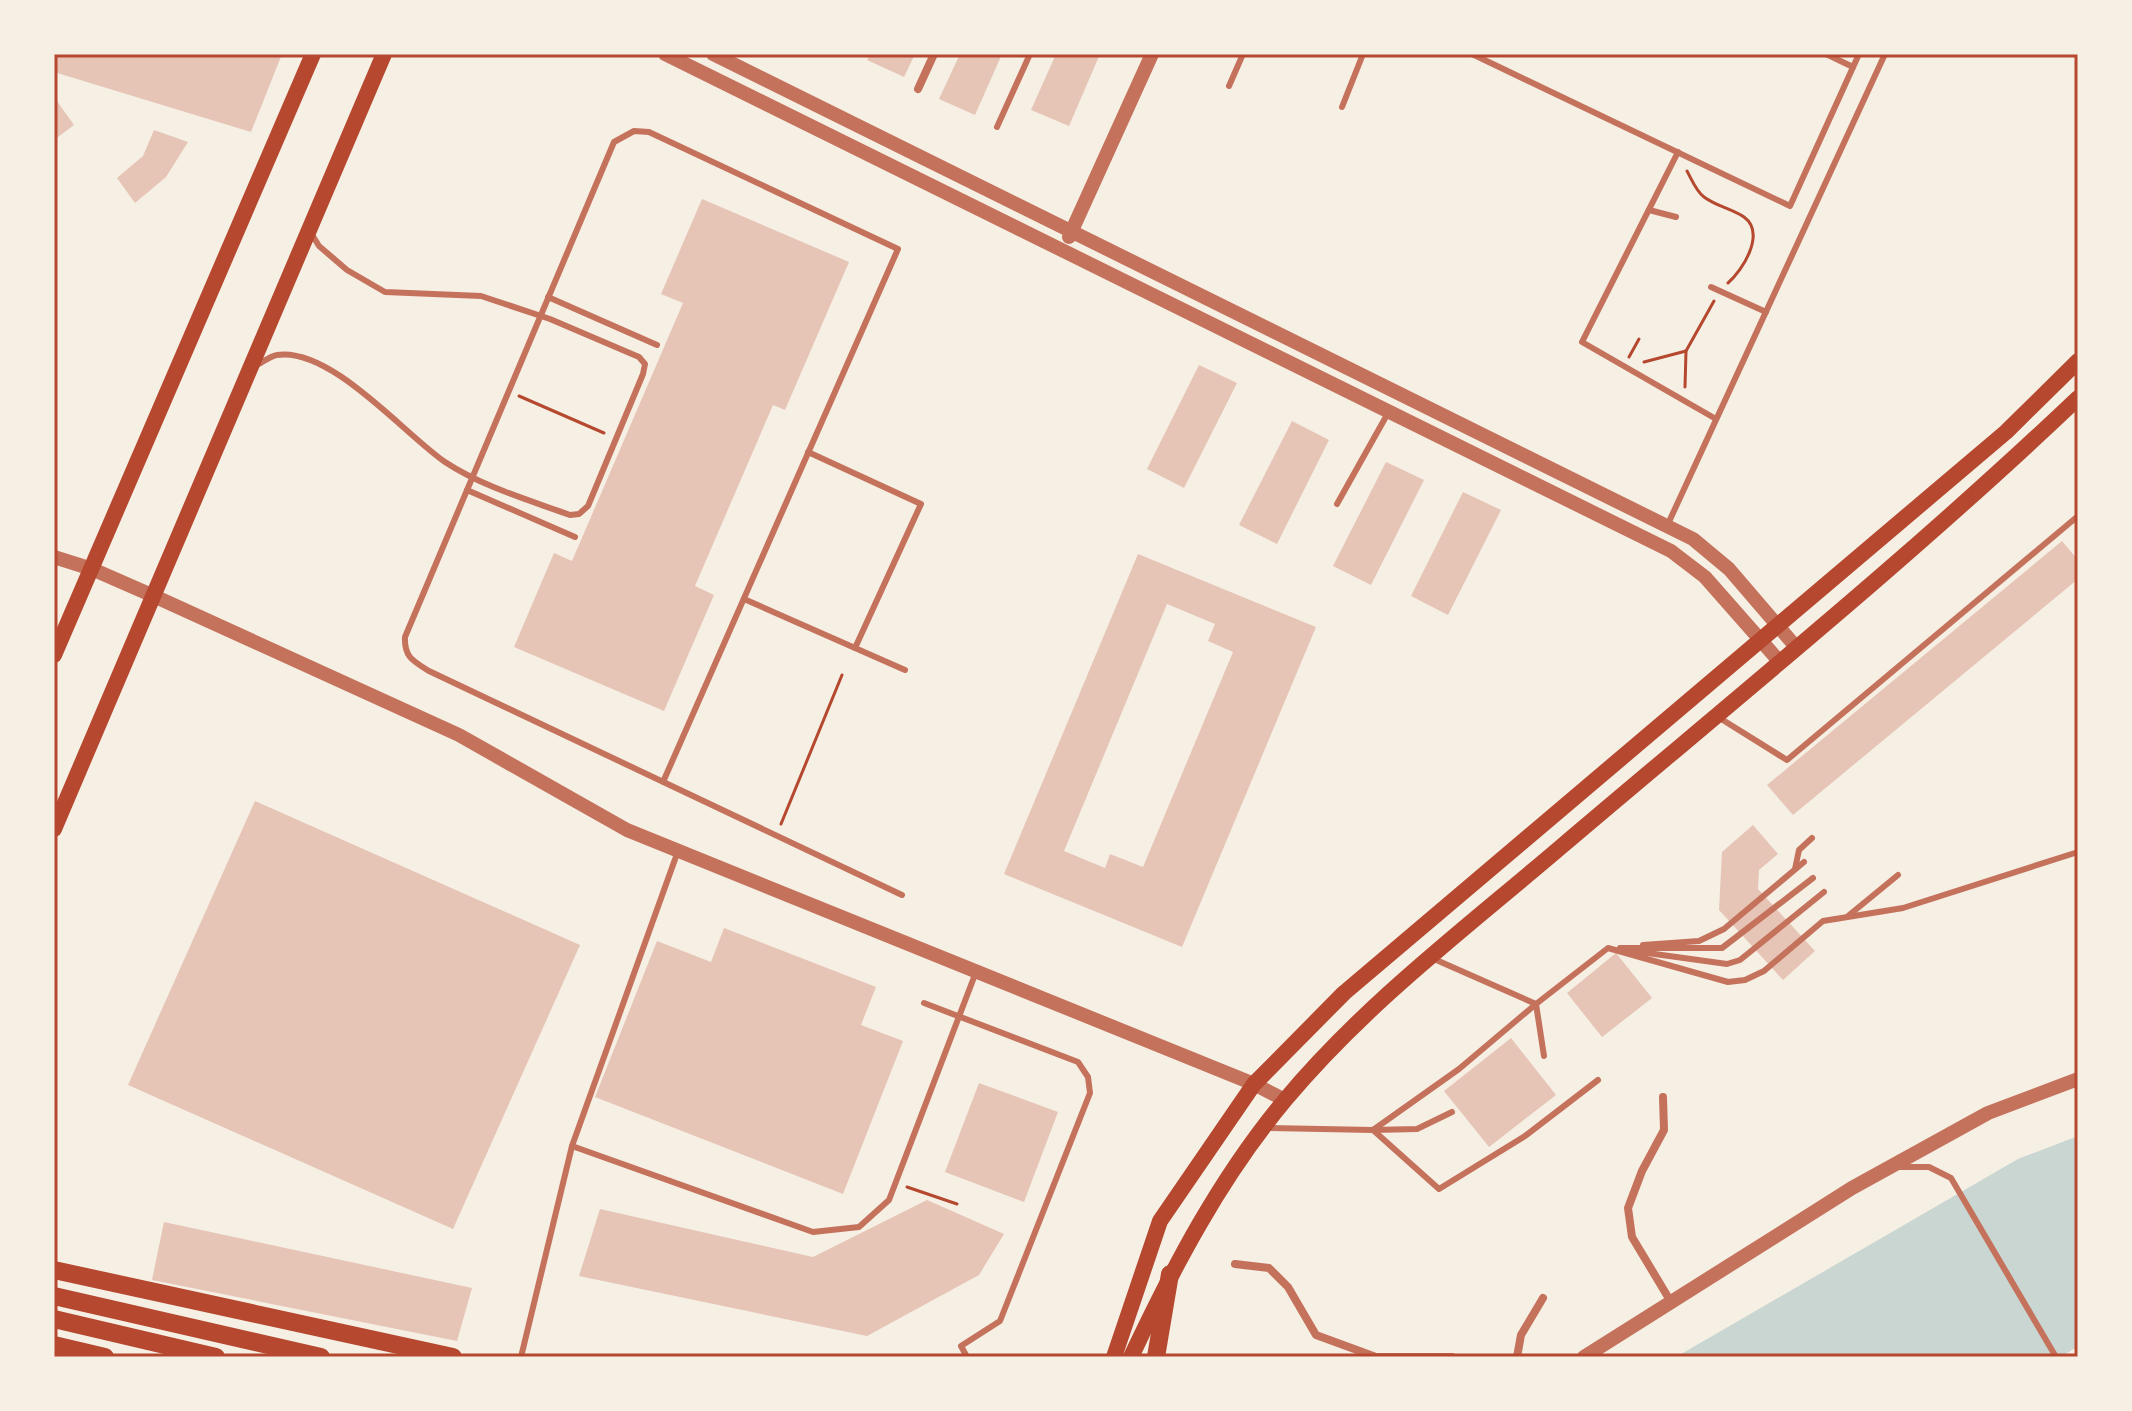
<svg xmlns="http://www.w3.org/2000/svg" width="2132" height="1411" font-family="Georgia,serif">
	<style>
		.water { fill: #c9d6d2 }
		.building { fill: #e6c5b7; fill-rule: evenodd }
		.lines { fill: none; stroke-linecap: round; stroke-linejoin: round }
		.path { stroke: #b5482f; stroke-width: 3 }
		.service { stroke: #c5725c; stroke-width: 6 }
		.minor { stroke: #c5725c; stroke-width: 8 }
		.tertiary { stroke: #c5725c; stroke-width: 14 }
		.secondary { stroke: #b5482f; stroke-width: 16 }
		.primary { stroke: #b5482f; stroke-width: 18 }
		.trunk { stroke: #b5482f; stroke-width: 18 }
		.neatline { fill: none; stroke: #b5482f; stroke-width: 3 }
	</style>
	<rect width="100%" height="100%" fill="#f6efe4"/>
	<polygon class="water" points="2078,1136 2078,1346 2061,1357 1676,1357 2018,1159"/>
	<g class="building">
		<polygon points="54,54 282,54 251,132 54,72"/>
		<polygon points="870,54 915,54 904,77 867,60"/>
		<polygon points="960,54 1002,54 975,115 939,99"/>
		<polygon points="1056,54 1100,54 1069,126 1031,110"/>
		<polygon points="54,97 74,125 54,140"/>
		<polygon points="154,130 188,142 166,177 135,203 117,178 143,156"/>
		<polygon points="702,199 849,262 785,410 773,405 695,586 714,595 664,711 514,647 554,553 572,561 683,303 661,294"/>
		<polygon points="1199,365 1237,383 1184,488 1147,469"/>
		<polygon points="1292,421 1329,440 1277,544 1239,525"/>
		<polygon points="1386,462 1424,480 1371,585 1333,566"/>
		<polygon points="1463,492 1501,510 1448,615 1411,596"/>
		<polygon points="2062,541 2078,560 2078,579 1793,815 1767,785"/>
		<path d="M 1138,554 L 1316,627 L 1182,947 L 1004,874 ZM 1167,604 L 1215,624 L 1208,641 L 1233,652 L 1143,867 L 1110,854 L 1105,868 L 1064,851 Z"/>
		<polygon points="255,801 580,945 453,1229 128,1085"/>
		<polygon points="1753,825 1778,854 1759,870 1758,889 1815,951 1783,980 1719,910 1722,852"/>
		<polygon points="724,928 876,987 861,1025 903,1041 843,1194 595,1097 657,941 711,962"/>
		<polygon points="1616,953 1652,998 1602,1037 1567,993"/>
		<polygon points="1511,1038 1556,1095 1489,1147 1444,1091"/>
		<polygon points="979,1083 1058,1112 1024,1202 945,1172"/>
		<polygon points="927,1200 1004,1234 979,1275 867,1336 579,1276 600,1209 813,1257"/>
		<polygon points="164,1222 472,1288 457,1341 152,1280"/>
	</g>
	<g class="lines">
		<g class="path">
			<path d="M 1687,171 C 1692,180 1696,191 1704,197 C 1716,206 1732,209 1744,217 C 1766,233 1743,270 1728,283"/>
			<polyline points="1629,357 1639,339"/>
			<polyline points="1644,362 1686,351 1714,301"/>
			<polyline points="1685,387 1686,351"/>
			<polyline points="519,396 604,433"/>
			<polyline points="781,824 842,675"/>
			<polyline points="907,1187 957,1204"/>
		</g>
		<g class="service">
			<polyline points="1472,54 1790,206 1859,54"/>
			<polyline points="1826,54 1853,67"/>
			<polyline points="1229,86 1243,54"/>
			<polyline points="1342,107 1363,54"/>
			<polyline points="997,127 1030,54"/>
			<polyline points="1678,152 1582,342 1716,419"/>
			<polyline points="1649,210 1676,217"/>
			<polyline points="1711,287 1766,312"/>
			<polyline points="548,297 657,345"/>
			<path d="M 255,366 C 262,363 270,356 277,355 C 331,347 404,434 445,462 C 483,487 529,500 570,515 L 579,514 L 588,506 L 643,374 L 645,364 L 639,357 L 550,319 L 481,296 L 385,292 L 347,270 L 319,246 L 311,233"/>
			<polyline points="808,452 921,504 855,648"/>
			<polyline points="467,490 575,537"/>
			<polyline points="1337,504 1388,413"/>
			<polyline points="1667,526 1885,54"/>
			<polyline points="744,599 905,670"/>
			<polyline points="1718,717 1787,760 2078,516"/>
			<path d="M 663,782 L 898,249 L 649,132 L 634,131 L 614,142 L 405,637 C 404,657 413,661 429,671 L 902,895"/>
			<polyline points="1795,869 1799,850 1812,838"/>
			<polyline points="1848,916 1898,875"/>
			<polyline points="1643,945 1699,941 1724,929 1804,862"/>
			<polyline points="1620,948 1722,948 1813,878"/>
			<polyline points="1633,951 1727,964 1740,960 1824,892"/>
			<polyline points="1434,959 1536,1004 1608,948 1728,982 1745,980 1764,971 1823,921 1903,908 2078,852"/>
			<polyline points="924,1003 1078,1062 1088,1077 1090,1093 1000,1321 961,1346 967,1357"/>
			<polyline points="1268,1128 1373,1130 1459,1069 1536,1004 1544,1056"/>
			<polyline points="1373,1130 1439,1189 1525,1136 1598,1080"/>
			<polyline points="1373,1130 1417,1129 1452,1112"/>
			<polyline points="572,1146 813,1232 859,1227 889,1200 976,972"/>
			<polyline points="1897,1167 1929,1167 1951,1178 2056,1357"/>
			<polyline points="521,1357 572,1146 678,851"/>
		</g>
		<g class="minor">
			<polyline points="918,89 934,54"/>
			<polyline points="1663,1097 1664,1130 1642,1171 1628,1208 1632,1237 1671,1302"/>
			<polyline points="1235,1264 1269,1268 1288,1287 1316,1335 1376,1357 1452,1357"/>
			<polyline points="1517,1357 1521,1335 1543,1298"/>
		</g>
		<g class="tertiary">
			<polyline points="665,54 1671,551 1705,577 1779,661"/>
			<polyline points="713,54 1693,539 1729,569 1796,647"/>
			<polyline points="1069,237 1152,54"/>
			<polyline points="54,557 92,569 156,597 459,735 627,830 1254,1084 1285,1100"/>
			<polyline points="1584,1357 1852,1188 1988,1113 2078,1079"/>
		</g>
		<g class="secondary">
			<polyline points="54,655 313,54"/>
			<polyline points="54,829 384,54"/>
			<polyline points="1114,1357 1160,1221 1254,1084 1344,993 2006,432 2078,361"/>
			<path d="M 1131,1357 C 1174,1266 1220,1178 1285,1100 C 1366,1003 1466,928 1562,846 C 1735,699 1913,555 2078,398"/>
		</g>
		<g class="primary">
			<polyline points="54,1270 453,1357"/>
			<polyline points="54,1345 105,1357"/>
		</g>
		<g class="trunk">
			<polyline points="54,1296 321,1357"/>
			<polyline points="54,1319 216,1357"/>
			<polyline points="1156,1357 1170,1274"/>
		</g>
	</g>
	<rect width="2132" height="1411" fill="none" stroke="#f6efe4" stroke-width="112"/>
	<rect x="56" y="56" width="2020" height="1299" class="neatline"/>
</svg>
